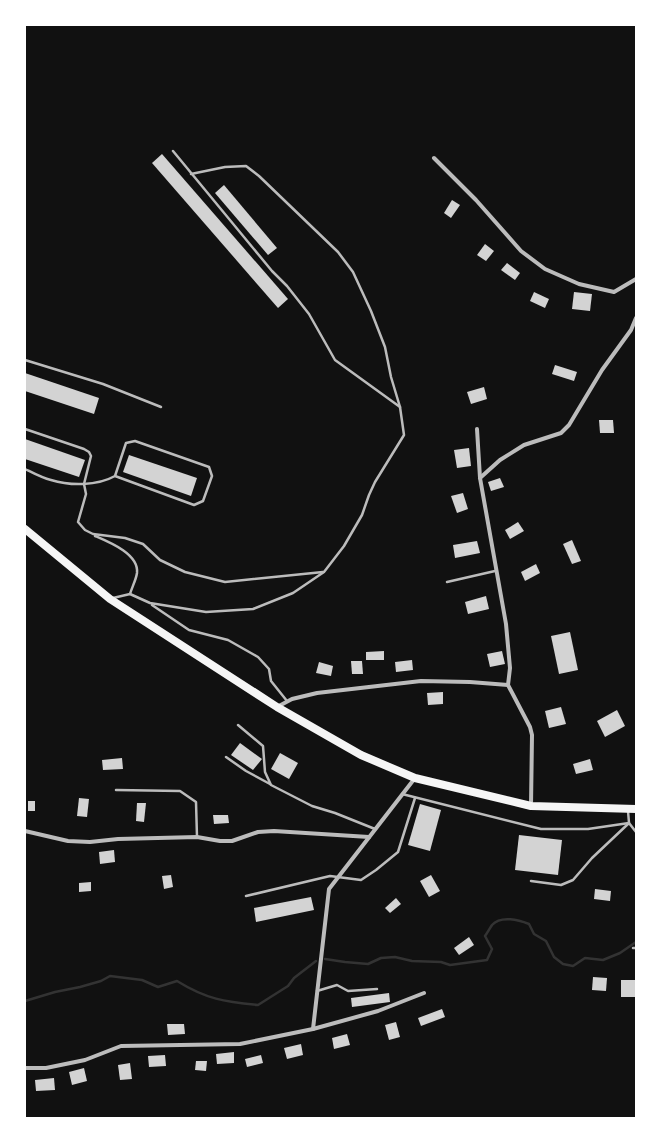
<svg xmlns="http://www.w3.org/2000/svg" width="661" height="1143" font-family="Spectral,serif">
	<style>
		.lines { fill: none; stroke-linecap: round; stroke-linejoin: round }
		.stream { stroke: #333; stroke-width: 2.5 }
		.building { fill: #d3d3d3 }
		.service { stroke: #bcbcbc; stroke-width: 2.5 }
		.minor { stroke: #bcbcbc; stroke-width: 4 }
		.primary { stroke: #f5f5f5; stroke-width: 8 }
	</style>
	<rect width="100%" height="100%" fill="#111"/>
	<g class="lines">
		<g class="stream">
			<path d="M 325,959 L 345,962 L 368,964 L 381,958 L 395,957 L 412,961 L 441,962 L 450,965 L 487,960 L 492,949 L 485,936 C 488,932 490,928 492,925 C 501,915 519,920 529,924 L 534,934 L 546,941 L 554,957 L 563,964 L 573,966 L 585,958 L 603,960 L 620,953 L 636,942"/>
			<path d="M 25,1001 L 55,992 L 80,987 L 101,981 L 110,976 L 142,980 L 158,987 L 177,981 C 206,999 225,1002 258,1005 L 288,986 L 294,978 L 316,961"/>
		</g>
	</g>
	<g class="building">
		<polygon points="162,154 288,299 278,308 152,163"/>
		<polygon points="224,185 277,248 268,255 215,193"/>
		<polygon points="452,200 460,205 451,218 444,213"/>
		<polygon points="485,244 494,251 486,261 477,255"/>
		<polygon points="507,263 520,273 515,280 501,270"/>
		<polygon points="534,292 549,299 545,308 530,301"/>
		<polygon points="574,292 592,294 590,311 572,309"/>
		<polygon points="555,365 577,372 574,381 552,374"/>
		<polygon points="25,373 99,398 94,414 25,391"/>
		<polygon points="484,387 487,399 471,404 467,392"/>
		<polygon points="599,420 613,420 614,433 600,433"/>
		<polygon points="25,439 85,460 79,477 25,459"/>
		<polygon points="469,448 471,466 457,468 454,450"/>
		<polygon points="129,455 197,478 191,496 123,472"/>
		<polygon points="500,478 504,487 491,491 488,482"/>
		<polygon points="463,493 468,509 457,513 451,496"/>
		<polygon points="518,522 524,531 510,539 505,530"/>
		<polygon points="572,540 581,561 572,564 563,544"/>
		<polygon points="477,541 480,553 455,558 453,545"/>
		<polygon points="536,564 540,573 525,581 521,572"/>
		<polygon points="486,596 489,609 468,614 465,602"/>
		<polygon points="570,632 578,670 559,674 551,636"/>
		<polygon points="384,651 384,660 366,660 366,652"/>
		<polygon points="502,651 505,664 490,667 487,654"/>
		<polygon points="412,660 413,670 396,672 395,662"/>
		<polygon points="351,661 362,661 363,674 352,674"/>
		<polygon points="319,662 333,666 331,676 316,673"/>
		<polygon points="443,692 443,704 428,705 427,693"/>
		<polygon points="561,707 566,724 549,728 545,711"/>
		<polygon points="617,710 625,726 605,737 597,721"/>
		<polygon points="240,743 262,759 253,770 231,755"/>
		<polygon points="280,753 298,763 289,779 271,769"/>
		<polygon points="122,758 123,769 103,770 102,760"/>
		<polygon points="590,759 593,770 576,774 573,764"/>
		<polygon points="79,798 89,799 87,817 77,816"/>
		<rect x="28" y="801" width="7" height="10"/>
		<polygon points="137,803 146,803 144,822 136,821"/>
		<polygon points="420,804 441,810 430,851 408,845"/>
		<polygon points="213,815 228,815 229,823 214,824"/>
		<polygon points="519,835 562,840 558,875 515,870"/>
		<polygon points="114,850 115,862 100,864 99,852"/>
		<polygon points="171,875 173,887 164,889 162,876"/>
		<polygon points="431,875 440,891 429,897 420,881"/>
		<polygon points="91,882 91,891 79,892 79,883"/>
		<polygon points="595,889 611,891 610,901 594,899"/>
		<polygon points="311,897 314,910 256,922 254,908"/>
		<polygon points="396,898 401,904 390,913 385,908"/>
		<polygon points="469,937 474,945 459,955 454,948"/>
		<polygon points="593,977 607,978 606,991 592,990"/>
		<rect x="621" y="980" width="14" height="17"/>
		<polygon points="389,993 390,1002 352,1007 351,998"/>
		<polygon points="442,1009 445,1017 421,1026 418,1018"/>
		<polygon points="396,1022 400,1037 389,1040 385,1025"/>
		<polygon points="167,1024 184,1024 185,1034 168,1035"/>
		<polygon points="347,1034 350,1045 334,1049 332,1038"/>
		<polygon points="301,1044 303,1055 287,1059 284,1048"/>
		<polygon points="234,1052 234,1063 217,1064 216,1054"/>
		<polygon points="165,1055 166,1066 149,1067 148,1056"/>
		<polygon points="261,1055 263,1063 247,1067 245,1059"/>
		<polygon points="196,1061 207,1061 206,1071 195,1070"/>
		<polygon points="130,1063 132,1079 120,1080 118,1065"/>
		<polygon points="84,1068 87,1081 72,1085 69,1072"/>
		<polygon points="54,1078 55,1090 36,1091 35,1080"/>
	</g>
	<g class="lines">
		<g class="service">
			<polyline points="173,151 272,271 287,286 309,314 335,360 400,407"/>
			<polyline points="25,360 103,384 161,407"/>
			<polyline points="25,429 84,449 89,452 91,456 84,484 86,494 78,522 85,530 93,534 125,538 143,544 160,560 185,572 225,582 323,572"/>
			<path d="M 25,469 C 33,473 42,478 51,480 C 70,486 97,486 115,476 L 194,505 L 203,501 L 212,476 L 209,467 L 135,441 L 126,443 L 115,476"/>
			<path d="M 95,536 C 109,542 139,554 137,573 C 136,580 132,587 130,594"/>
			<polyline points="447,582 495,571"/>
			<polyline points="113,598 130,594 150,603 206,612 253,609 293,593 324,572 344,546 362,515 369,495 375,482 404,435 400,407 391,377 385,347 371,311 353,272 338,252 259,176 246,166 225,167 191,174"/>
			<polyline points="152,605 189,630 228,640 258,657 269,669 271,681 287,701"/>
			<polyline points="238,725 263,746 265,772 271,785 312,806 335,813 375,829"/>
			<polyline points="226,757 246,771 270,784"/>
			<polyline points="116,790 180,791 196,802 197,837"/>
			<polyline points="402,794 541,829 588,829 629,823"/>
			<polyline points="628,811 629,823 636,832"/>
			<polyline points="531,881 561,885 573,880 592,858 628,824"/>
			<polyline points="246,896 330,876 361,880 376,870 398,852 415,798"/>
			<polyline points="633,948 636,948"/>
			<polyline points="317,991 337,985 348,991 377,989"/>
		</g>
		<g class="minor">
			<polyline points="434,158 476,200 521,251 545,269 579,284 614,292 636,279"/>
			<polyline points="477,429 480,478 506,624 510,668 508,685 530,727 532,735 531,806"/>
			<polyline points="480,478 500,460 524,445 561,433 569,425 602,370 631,330 636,318"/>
			<polyline points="277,707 292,699 317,693 421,681 470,682 508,685"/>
			<polyline points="25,831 68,841 90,842 118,839 197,837 220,841 232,841 258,832 274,831 369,837"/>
			<polyline points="313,1029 329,889 415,778"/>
			<polyline points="25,1068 46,1068 85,1060 121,1046 240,1044 313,1029 378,1011 424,993"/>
		</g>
		<polyline class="primary" points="25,529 110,599 277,707 361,755 415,778 531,806 636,809"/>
	</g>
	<rect width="661" height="1143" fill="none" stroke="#ffffff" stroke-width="52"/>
</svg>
